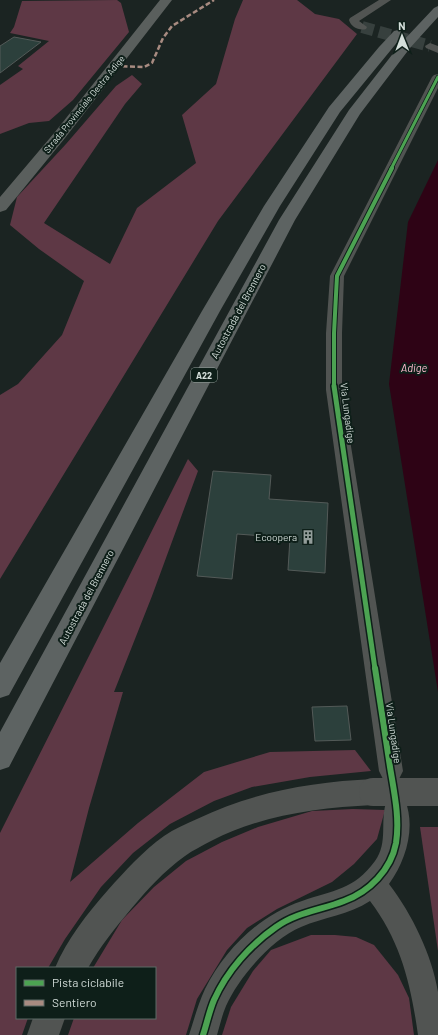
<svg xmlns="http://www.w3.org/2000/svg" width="438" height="1035" font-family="Barlow,sans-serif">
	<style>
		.green { fill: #5e3845 }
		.water { fill: #2e0315 }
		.building { fill: #2c403c; stroke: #535a58 }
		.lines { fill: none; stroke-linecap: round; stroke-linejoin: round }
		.minor-tunnel { stroke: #37403e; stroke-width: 12; stroke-dasharray: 12 5.5; stroke-linecap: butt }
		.minor { fill: #515452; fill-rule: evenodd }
		.tertiary { fill: #515452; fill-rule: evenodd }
		.secondary { fill: #5a5f5d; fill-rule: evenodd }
		.motorway { fill: #5d6362; fill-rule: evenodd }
		.tertiary-bridge { stroke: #515452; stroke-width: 28 }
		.quiet { stroke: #a88b81; stroke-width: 2.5; stroke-dasharray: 5 2.5; stroke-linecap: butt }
		.cycleway-far3-casing { stroke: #0e1f19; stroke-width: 4.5 }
		.cycleway-far2-casing { stroke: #0e1f19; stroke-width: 6 }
		.cycleway-far1-casing { stroke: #0e1f19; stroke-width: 8 }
		.cycleway-casing { stroke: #0e1f19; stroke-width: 9 }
		.cycleway-far3 { stroke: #4ca352; stroke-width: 3 }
		.cycleway-far2 { stroke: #4ca352; stroke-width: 4 }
		.cycleway-far1 { stroke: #4ca352; stroke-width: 5 }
		.cycleway { stroke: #4ca352; stroke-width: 6 }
		.labels { text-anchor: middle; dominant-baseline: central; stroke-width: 4; stroke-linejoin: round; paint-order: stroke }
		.far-street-label { font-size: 9px; fill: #d4deda; stroke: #0e1f19 }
		.shield { fill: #0e1f19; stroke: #99a5a0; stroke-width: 1 }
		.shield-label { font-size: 9px; font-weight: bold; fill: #d4deda }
		.street-label { font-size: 10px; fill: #d4deda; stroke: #0e1f19 }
		.poi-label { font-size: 10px; fill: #d4deda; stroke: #0e1f19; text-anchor: end }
		.water-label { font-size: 11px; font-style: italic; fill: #febacf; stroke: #0e1f19 }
	</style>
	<rect width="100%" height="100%" fill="#1b2422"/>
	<g class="green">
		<polygon points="117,0 121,3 129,32 73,100 49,121 29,123 0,134 0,85 23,69 18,66 49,41 10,33 14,27 22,1"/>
		<polygon points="243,0 297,0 315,14 339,19 357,34 218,221 0,579 0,395 18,384 62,335 84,281 39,249 10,225 17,197 66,144 116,86 132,75 142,84 125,104 44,223 110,264 137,208 196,163 182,115 216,84 235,19"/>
		<polygon points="188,459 198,471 152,596 114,692 123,692 89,808 70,882 138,823 204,772 270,752 355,750 371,771 310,777 252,787 214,801 170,824 133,853 101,887 65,939 48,968 17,968 17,1018 28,1018 22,1035 0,1035 0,833"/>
		<polygon points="353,809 385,810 377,839 354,864 332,882 277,909 247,928 227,950 197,999 186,1035 68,1035 74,1018 155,1018 155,968 93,968 122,920 154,887 186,861 222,842 258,827 312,811"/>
		<polygon points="420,827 438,827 438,951"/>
		<polygon points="311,935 335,935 356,937 374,945 398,975 409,998 414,1035 222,1035 231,1007 253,971 271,950"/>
	</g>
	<polygon class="water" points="438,160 438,692 389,384 408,222"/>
	<g class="building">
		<polygon points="14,37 41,42 0,73 0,46"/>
		<polygon points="213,471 271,475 269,499 328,503 325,573 288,570 290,538 237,534 232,579 197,576"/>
		<polygon points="347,706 351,740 315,741 312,707"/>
	</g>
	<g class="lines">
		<polyline class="minor-tunnel" points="362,27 430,46"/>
		<g class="minor">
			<path d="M 379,0 L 391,0 L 359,21 L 367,27 L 366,29 C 359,31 351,27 349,20 L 350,18 Z"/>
			<polygon points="430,43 438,46 438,53 426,48 425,46"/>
			<polygon points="438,74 438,88 344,276 342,333 342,390 403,771 399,779 391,782 383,779 379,771 326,390 326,333 330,276 432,77 434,75"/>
			<path d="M 396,796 L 405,800 C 416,827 406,861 389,884 C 412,914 432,955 438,992 C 438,1006 438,1021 438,1035 L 418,1035 C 411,985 401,942 370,901 C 349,915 324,917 301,927 C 272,939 239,977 226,1006 C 222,1015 220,1025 217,1035 L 189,1035 C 194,1020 198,1004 205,989 C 225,949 260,915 302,901 C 333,890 354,890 375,861 C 389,842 379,820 387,800 Z"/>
		</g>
		<g class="tertiary">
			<path d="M 373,779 L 383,783 L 387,792 L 383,801 L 373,805 C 316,808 262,815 211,841 C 202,846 193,850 185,856 C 164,871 147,890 131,909 C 115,928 100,947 88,968 L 55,968 C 67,939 87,914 108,890 C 125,871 143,851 164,836 C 174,829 186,824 197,819 C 253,792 311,782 373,779 Z"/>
			<polygon points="33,1018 65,1018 59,1035 27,1035"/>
		</g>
		<polygon class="secondary" points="160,0 172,0 65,138 6,210 0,212 0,197 55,132"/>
		<g class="motorway">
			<polygon points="438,6 438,17 410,48 360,114 295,220 9,767 0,770 0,732 279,220 349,110 402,42 434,8"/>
			<polygon points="398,30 402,31 404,34 340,112 280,206 220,311 9,695 0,698 0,663 202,311 264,206 329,107 379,47 394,31"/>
		</g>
		<polyline class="tertiary-bridge" points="373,792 438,792"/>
		<polyline class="quiet" points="115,66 144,67 152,63 163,38 172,26 214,0"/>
		<defs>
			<polyline id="cycleway-far3" points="391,169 438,77"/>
			<polyline id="cycleway-far2" points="334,387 334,333 337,276 392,168"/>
			<polyline id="cycleway-far1" points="334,386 375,669"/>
			<path id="cycleway" d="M 203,1035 C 207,1023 209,1012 214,1000 C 227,971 250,945 276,927 C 297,912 321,910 344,901 C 369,892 391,870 396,843 C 400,818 394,792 390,767 C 385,734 380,701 375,668"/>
		</defs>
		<use href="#cycleway-far3" class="cycleway-far3-casing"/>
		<use href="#cycleway-far2" class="cycleway-far2-casing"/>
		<use href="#cycleway-far1" class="cycleway-far1-casing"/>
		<use href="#cycleway" class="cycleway-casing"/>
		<use href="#cycleway-far3" class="cycleway-far3"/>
		<use href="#cycleway-far2" class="cycleway-far2"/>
		<use href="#cycleway-far1" class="cycleway-far1"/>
		<use href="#cycleway" class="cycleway"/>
	</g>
	<defs>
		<symbol id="building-bare" viewBox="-9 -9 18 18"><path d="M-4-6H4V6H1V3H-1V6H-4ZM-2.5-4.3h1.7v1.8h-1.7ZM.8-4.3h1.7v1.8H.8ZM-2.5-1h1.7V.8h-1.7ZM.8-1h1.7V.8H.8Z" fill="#939d9a" stroke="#0e1f19" stroke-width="2.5" paint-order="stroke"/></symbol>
	</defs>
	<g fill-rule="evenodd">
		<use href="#building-bare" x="298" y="527" width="20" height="20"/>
	</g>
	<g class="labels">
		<g class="far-street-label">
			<text transform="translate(84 104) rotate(-51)">Strada Provinciale Destra Adige</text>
		</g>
		<rect class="shield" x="191" y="368" width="26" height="14" rx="3"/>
		<g class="shield-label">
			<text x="204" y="375">A22</text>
		</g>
		<g class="street-label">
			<text transform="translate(238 311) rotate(-62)">Autostrada del Brennero</text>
			<text transform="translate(348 413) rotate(83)">Via Lungadige</text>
			<text transform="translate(86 597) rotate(-62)">Autostrada del Brennero</text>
			<text transform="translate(394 733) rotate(82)">Via Lungadige</text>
		</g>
		<g class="poi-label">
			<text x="297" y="537">Ecoopera</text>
		</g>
		<g class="water-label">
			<text x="414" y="367">Adige</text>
		</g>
	</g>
	<rect x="16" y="967" width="140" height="52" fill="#0e1f19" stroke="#5d6b66"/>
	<rect x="24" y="980" width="20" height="6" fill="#4ca352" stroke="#5d6b66"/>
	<text x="52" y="987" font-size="12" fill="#d4deda">Pista ciclabile</text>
	<rect x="24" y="1000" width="20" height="6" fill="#a88b81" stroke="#5d6b66"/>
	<text x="52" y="1007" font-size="12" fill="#d4deda">Sentiero</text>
	<g transform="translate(402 36) rotate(359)" stroke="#0e1f19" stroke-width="3" paint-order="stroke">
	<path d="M0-3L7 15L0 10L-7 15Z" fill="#d4deda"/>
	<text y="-6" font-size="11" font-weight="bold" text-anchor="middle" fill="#d4deda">N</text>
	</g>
</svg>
